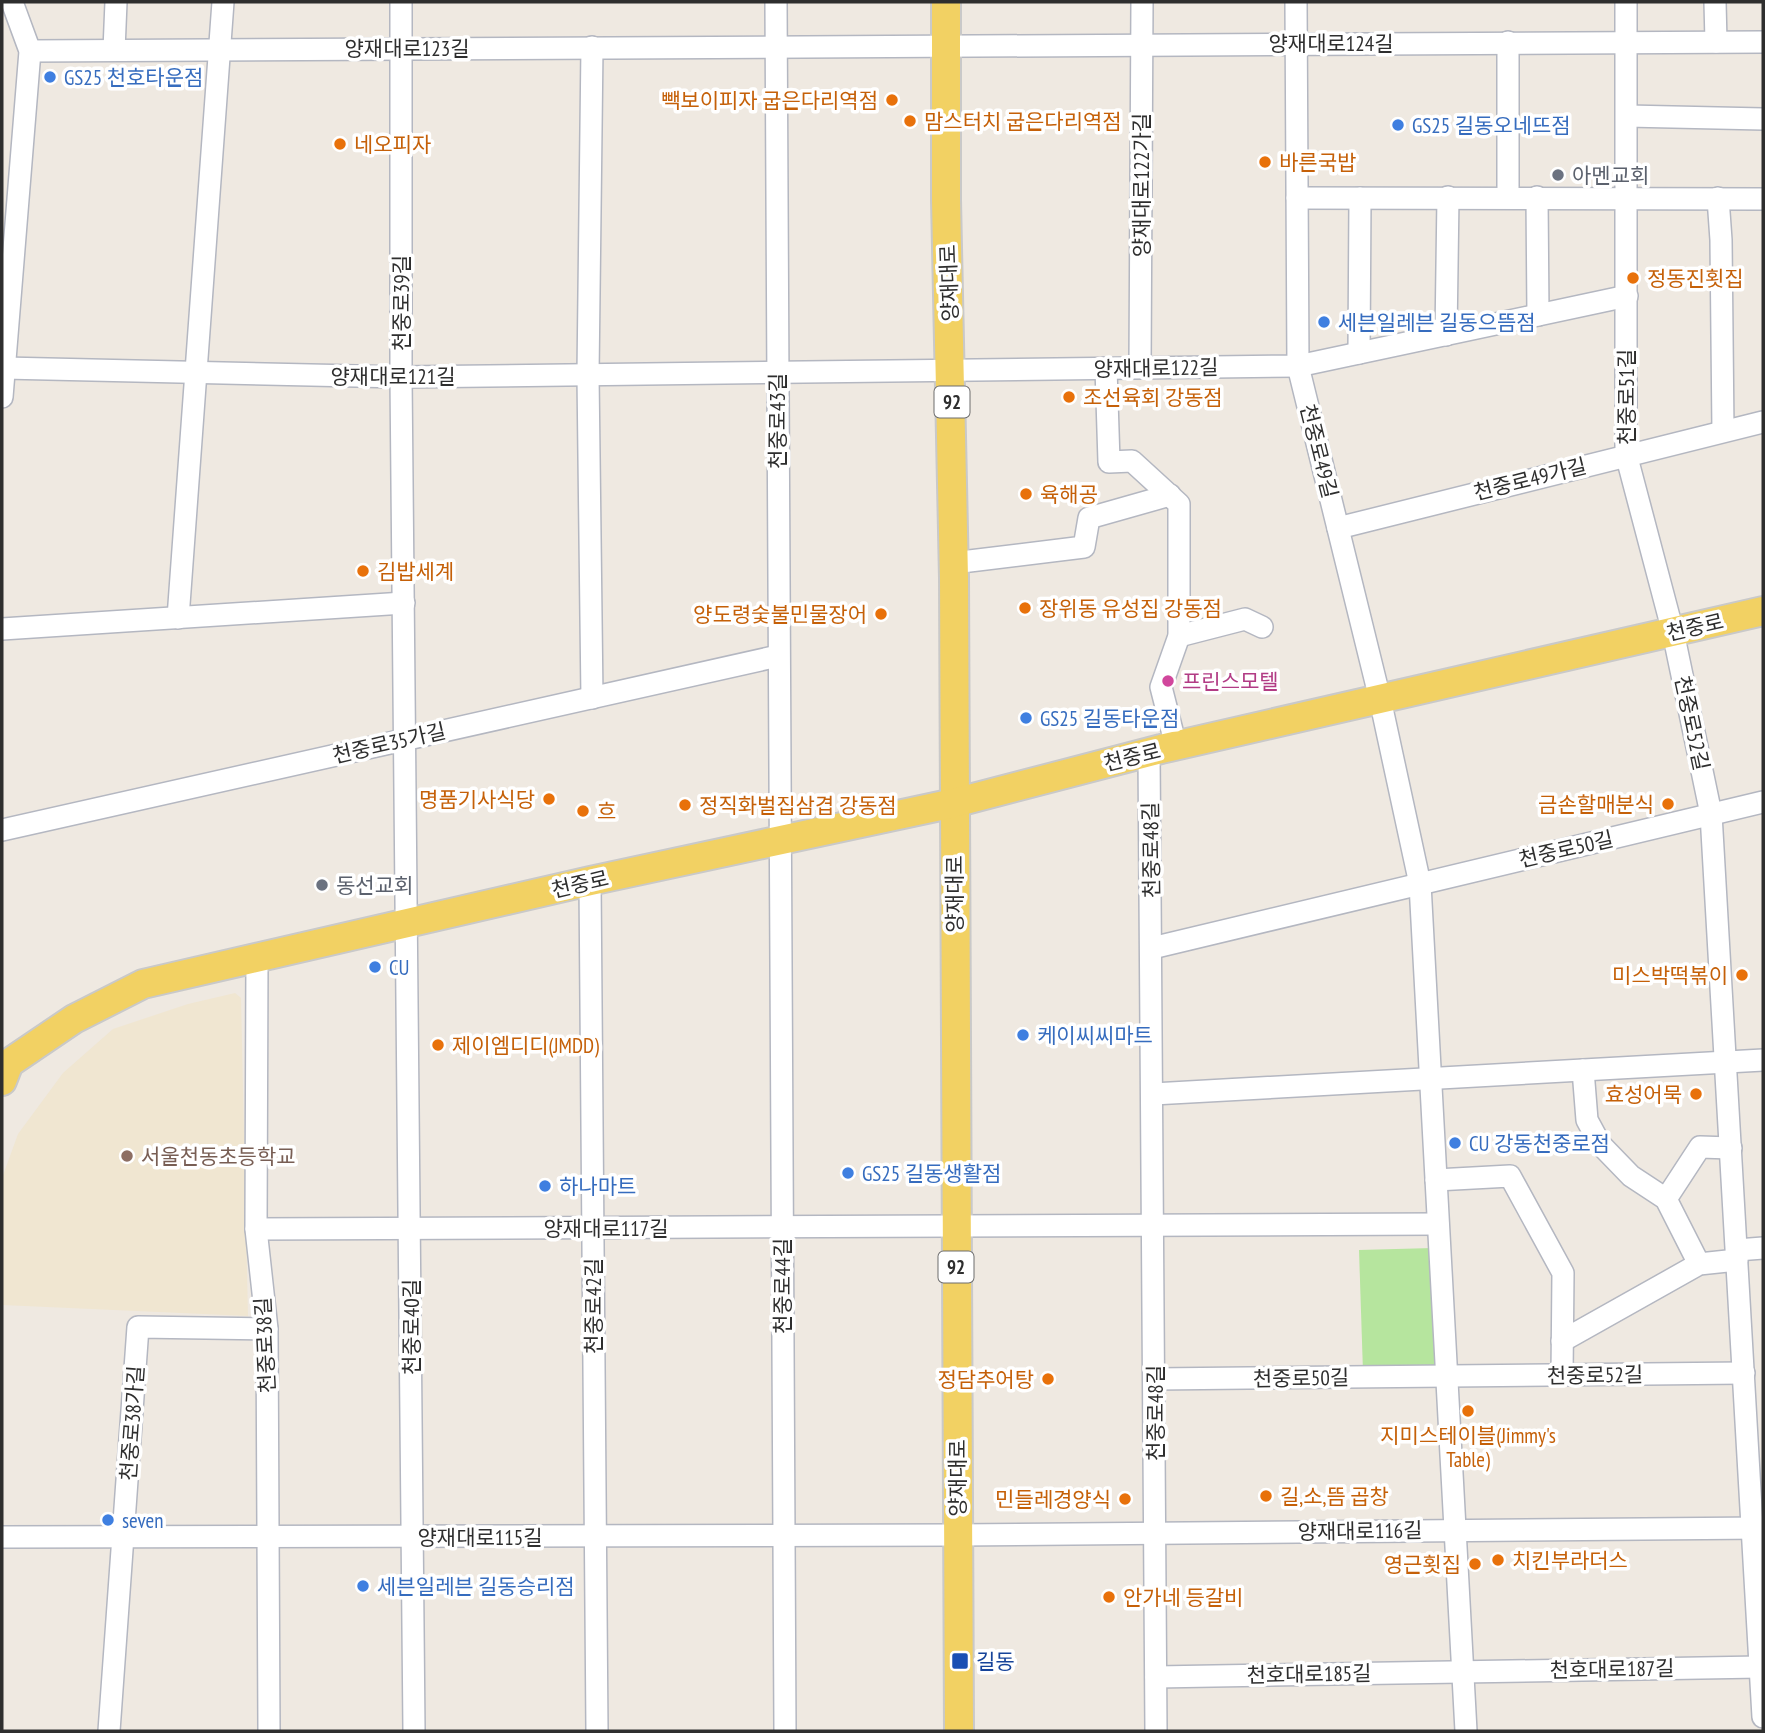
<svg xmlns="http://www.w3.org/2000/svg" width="1765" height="1733" font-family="'PT Sans Narrow','Noto Sans KR',sans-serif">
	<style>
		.education { fill: #f0e6d1 }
		.green { fill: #b6e59e }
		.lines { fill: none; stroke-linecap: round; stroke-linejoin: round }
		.minor-casing { stroke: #b4b7c1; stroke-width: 24 }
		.major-casing { stroke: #c9c9c9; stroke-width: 32 }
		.minor { stroke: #fff; stroke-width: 21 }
		.major { stroke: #f2d163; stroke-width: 28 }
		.shop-dot { fill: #3f7fe0; stroke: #fff; stroke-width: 2.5 }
		.food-dot { fill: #e8710a; stroke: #fff; stroke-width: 2.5 }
		.worship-dot { fill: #6b7280; stroke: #fff; stroke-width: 2.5 }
		.hotel-dot { fill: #d1479c; stroke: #fff; stroke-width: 2.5 }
		.education-dot { fill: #8d6e63; stroke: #fff; stroke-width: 2.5 }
		.transit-dot { fill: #1a4fb4; stroke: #fff; stroke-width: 2.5 }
		.labels { text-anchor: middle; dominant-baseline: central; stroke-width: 7; stroke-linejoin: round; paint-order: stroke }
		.shield { fill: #fff; stroke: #6d6d6d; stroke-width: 2 }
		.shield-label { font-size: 19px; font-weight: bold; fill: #2e2e2e }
		.street-label { font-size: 21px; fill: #2e2e2e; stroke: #fff }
		.shop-label { font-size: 21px; fill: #366cbe; stroke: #fff; text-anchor: start }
		.food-label { font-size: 21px; fill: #c56008; stroke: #fff; text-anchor: start }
		.worship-label { font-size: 21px; fill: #5b616d; stroke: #fff; text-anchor: start }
		.hotel-label { font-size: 21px; fill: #b23c85; stroke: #fff; text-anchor: start }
		.education-label { font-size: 21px; fill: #785e54; stroke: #fff; text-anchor: start }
		.transit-label { font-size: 21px; fill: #164399; stroke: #fff; text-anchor: start }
	</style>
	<rect width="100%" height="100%" fill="#efe9e1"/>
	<polygon class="education" points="235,993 241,998 248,1316 2,1305 2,1178 18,1134 63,1073 113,1029 188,1004"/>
	<polygon class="green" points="1433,1248 1441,1370 1363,1372 1359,1250"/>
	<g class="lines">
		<defs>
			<g id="minor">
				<polyline points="401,2 401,377 414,1731"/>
				<polyline points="776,2 785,1731"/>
				<polyline points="1296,2 1298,366 1380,699 1420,884 1466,1731"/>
				<polyline points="1626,2 1626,454 1673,632 1711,814 1763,1717"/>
				<polyline points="1715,2 1716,42"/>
				<polyline points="592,47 588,375 592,698"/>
				<polyline points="114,50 116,2"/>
				<polyline points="30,51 1763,42"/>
				<polyline points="1627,116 1763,119"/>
				<polyline points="1508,197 1508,42"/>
				<polyline points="1537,197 1538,315"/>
				<polyline points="1297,198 1763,199"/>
				<polyline points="1718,198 1721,240 1723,431"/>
				<polyline points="1446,335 1448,197"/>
				<polyline points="1359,353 1360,198"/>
				<polyline points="1140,367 1142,2"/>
				<polyline points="4,368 401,377 1298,366 1627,296"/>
				<polyline points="1106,368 1109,462 1132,461 1179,504 1179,636 1161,687 1176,746"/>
				<polyline points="2,397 30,51 12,2"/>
				<polyline points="1338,528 1763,422"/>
				<polyline points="953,563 1084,547 1089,518 1170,495"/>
				<polyline points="178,618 223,2"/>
				<polyline points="2,629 404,603"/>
				<polyline points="1179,636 1245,619 1262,627"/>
				<polyline points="1149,752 1156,1731"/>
				<polyline points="2,830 778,656"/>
				<polyline points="590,881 597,1731"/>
				<polyline points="1152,948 1763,802"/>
				<polyline points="257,958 256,1229 267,1329 269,1731"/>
				<polyline points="1583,1070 1587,1120 1600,1144 1631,1176 1666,1199 1699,1264"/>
				<polyline points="1153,1094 1763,1060"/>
				<polyline points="1436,1180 1510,1176 1563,1273 1562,1375"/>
				<polyline points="1666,1199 1700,1147 1731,1148"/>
				<polyline points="256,1229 1438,1224"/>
				<polyline points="1737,1250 1763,1248"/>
				<polyline points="1562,1341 1699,1264 1737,1260"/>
				<polyline points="1155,1379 1744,1373"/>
				<polyline points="2,1537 957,1535 1763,1528"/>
				<polyline points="1156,1677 1760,1667"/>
				<polyline points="109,1731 138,1327 267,1329"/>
			</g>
			<g id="major">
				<polyline points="946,2 946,200 954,578 959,1731"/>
				<polyline points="2,1081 9,1063 74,1019 143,984 590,881 954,803 1161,749 1763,611"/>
			</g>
		</defs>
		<use href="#minor" class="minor-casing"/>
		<use href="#major" class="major-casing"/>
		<use href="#minor" class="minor"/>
		<use href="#major" class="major"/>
	</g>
	<g class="shop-dot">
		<circle cx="50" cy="77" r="7"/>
		<circle cx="1398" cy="125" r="7"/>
		<circle cx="1324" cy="322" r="7"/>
		<circle cx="1026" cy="718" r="7"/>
		<circle cx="375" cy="967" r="7"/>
		<circle cx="1023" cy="1035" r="7"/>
		<circle cx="1455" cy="1143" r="7"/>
		<circle cx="848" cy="1173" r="7"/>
		<circle cx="545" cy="1186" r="7"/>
		<circle cx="108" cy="1520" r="7"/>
		<circle cx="363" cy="1586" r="7"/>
	</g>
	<g class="food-dot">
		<circle cx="892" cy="100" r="7"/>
		<circle cx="910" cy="121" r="7"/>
		<circle cx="340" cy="144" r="7"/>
		<circle cx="1265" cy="162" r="7"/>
		<circle cx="1633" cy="278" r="7"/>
		<circle cx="1069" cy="397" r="7"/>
		<circle cx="1026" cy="494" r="7"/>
		<circle cx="363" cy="571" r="7"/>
		<circle cx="1025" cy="608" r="7"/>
		<circle cx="881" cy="614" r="7"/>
		<circle cx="549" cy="799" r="7"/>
		<circle cx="1668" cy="804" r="7"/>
		<circle cx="685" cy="805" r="7"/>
		<circle cx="583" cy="811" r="7"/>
		<circle cx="1742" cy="975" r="7"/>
		<circle cx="438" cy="1045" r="7"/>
		<circle cx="1696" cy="1094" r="7"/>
		<circle cx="1048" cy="1379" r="7"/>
		<circle cx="1468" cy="1411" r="7"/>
		<circle cx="1266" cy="1496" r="7"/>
		<circle cx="1125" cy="1499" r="7"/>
		<circle cx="1498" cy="1560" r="7"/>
		<circle cx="1475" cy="1564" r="7"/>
		<circle cx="1109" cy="1597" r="7"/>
	</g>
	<g class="worship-dot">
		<circle cx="1558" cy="175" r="7"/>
		<circle cx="322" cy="885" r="7"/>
	</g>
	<circle class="hotel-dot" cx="1168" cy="681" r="7"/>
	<circle class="education-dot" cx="127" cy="1156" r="7"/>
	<rect class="transit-dot" x="951" y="1652" width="18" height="18" rx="3.5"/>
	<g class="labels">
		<g class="shield">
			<rect x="934.5" y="386.5" width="35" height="31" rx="5"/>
			<rect x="938.5" y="1251.5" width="35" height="31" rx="5"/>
		</g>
		<g class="shield-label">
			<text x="952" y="402">92</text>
			<text x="956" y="1267">92</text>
		</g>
		<g class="street-label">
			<text x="1331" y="43">양재대로124길</text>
			<text x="407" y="48">양재대로123길</text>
			<text transform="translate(1141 185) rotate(-90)">양재대로122가길</text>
			<text transform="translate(949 283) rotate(-92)">양재대로</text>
			<text transform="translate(401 303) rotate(-90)">천중로39길</text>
			<text transform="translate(1156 368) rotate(-1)">양재대로122길</text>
			<text x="393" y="376">양재대로121길</text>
			<text transform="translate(1626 397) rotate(-90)">천중로51길</text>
			<text transform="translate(777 421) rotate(-90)">천중로43길</text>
			<text transform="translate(1319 451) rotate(76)">천중로49길</text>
			<text transform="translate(1530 479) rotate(-14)">천중로49가길</text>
			<text transform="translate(1695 627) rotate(-13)">천중로</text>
			<text transform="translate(1692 723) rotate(78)">천중로52길</text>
			<text transform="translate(389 743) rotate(-13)">천중로35가길</text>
			<text transform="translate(1132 757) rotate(-14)">천중로</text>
			<text transform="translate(1566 849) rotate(-13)">천중로50길</text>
			<text transform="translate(1151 850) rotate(-91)">천중로48길</text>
			<text transform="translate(580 884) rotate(-13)">천중로</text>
			<text transform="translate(954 894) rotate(-90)">양재대로</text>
			<text x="606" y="1228">양재대로117길</text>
			<text transform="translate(782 1286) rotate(-90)">천중로44길</text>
			<text transform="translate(593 1306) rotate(-90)">천중로42길</text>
			<text transform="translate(411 1327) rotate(-90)">천중로40길</text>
			<text transform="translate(265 1345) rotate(-93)">천중로38길</text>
			<text transform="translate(1595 1375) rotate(-1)">천중로52길</text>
			<text transform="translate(1301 1378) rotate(-1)">천중로50길</text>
			<text transform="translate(1155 1413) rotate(-90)">천중로48길</text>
			<text transform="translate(132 1423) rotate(-86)">천중로38가길</text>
			<text transform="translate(957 1478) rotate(-90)">양재대로</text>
			<text transform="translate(1360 1531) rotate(-1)">양재대로116길</text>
			<text x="480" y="1537">양재대로115길</text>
			<text transform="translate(1612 1669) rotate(-1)">천호대로187길</text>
			<text transform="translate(1309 1674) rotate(-1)">천호대로185길</text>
		</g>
		<g class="shop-label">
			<text x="64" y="77">GS25 천호타운점</text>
			<text x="1412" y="125">GS25 길동오네뜨점</text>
			<text x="1338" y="322">세븐일레븐 길동으뜸점</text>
			<text x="1040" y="718">GS25 길동타운점</text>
			<text x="389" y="967">CU</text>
			<text x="1037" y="1035">케이씨씨마트</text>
			<text x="1469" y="1143">CU 강동천중로점</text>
			<text x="862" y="1173">GS25 길동생활점</text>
			<text x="559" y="1186">하나마트</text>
			<text x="122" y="1520">seven</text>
			<text x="377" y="1586">세븐일레븐 길동승리점</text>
		</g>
		<g class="food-label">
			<text x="878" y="100" text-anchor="end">빽보이피자 굽은다리역점</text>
			<text x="924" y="121">맘스터치 굽은다리역점</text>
			<text x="354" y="144">네오피자</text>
			<text x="1279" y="162">바른국밥</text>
			<text x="1647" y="278">정동진횟집</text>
			<text x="1083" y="397">조선육회 강동점</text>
			<text x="1040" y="494">육해공</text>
			<text x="377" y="571">김밥세계</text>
			<text x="1039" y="608">장위동 유성집 강동점</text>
			<text x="867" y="614" text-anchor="end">양도령숯불민물장어</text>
			<text x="535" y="799" text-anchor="end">명품기사식당</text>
			<text x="1654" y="804" text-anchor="end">금손할매분식</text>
			<text x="699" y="805">정직화벌집삼겹 강동점</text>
			<text x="597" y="811">흐</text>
			<text x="1728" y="975" text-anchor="end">미스박떡볶이</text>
			<text x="452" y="1045">제이엠디디(JMDD)</text>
			<text x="1682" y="1094" text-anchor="end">효성어묵</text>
			<text x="1034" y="1379" text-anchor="end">정담추어탕</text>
			<text x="1468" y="1435" text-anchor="middle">지미스테이블(Jimmy's<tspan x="1468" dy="24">Table)</tspan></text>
			<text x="1280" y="1496">길,소,뜸 곱창</text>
			<text x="1111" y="1499" text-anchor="end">민들레경양식</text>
			<text x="1512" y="1560">치킨부라더스</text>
			<text x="1461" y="1564" text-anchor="end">영근횟집</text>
			<text x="1123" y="1597">안가네 등갈비</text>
		</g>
		<g class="worship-label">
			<text x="1572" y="175">아멘교회</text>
			<text x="336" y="885">동선교회</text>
		</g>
		<g class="hotel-label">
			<text x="1182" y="681">프린스모텔</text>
		</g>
		<g class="education-label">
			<text x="141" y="1156">서울천동초등학교</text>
		</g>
		<g class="transit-label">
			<text x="976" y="1661">길동</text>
		</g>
	</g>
	<rect width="1765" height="1733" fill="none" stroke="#2e2e2e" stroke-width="7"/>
</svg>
